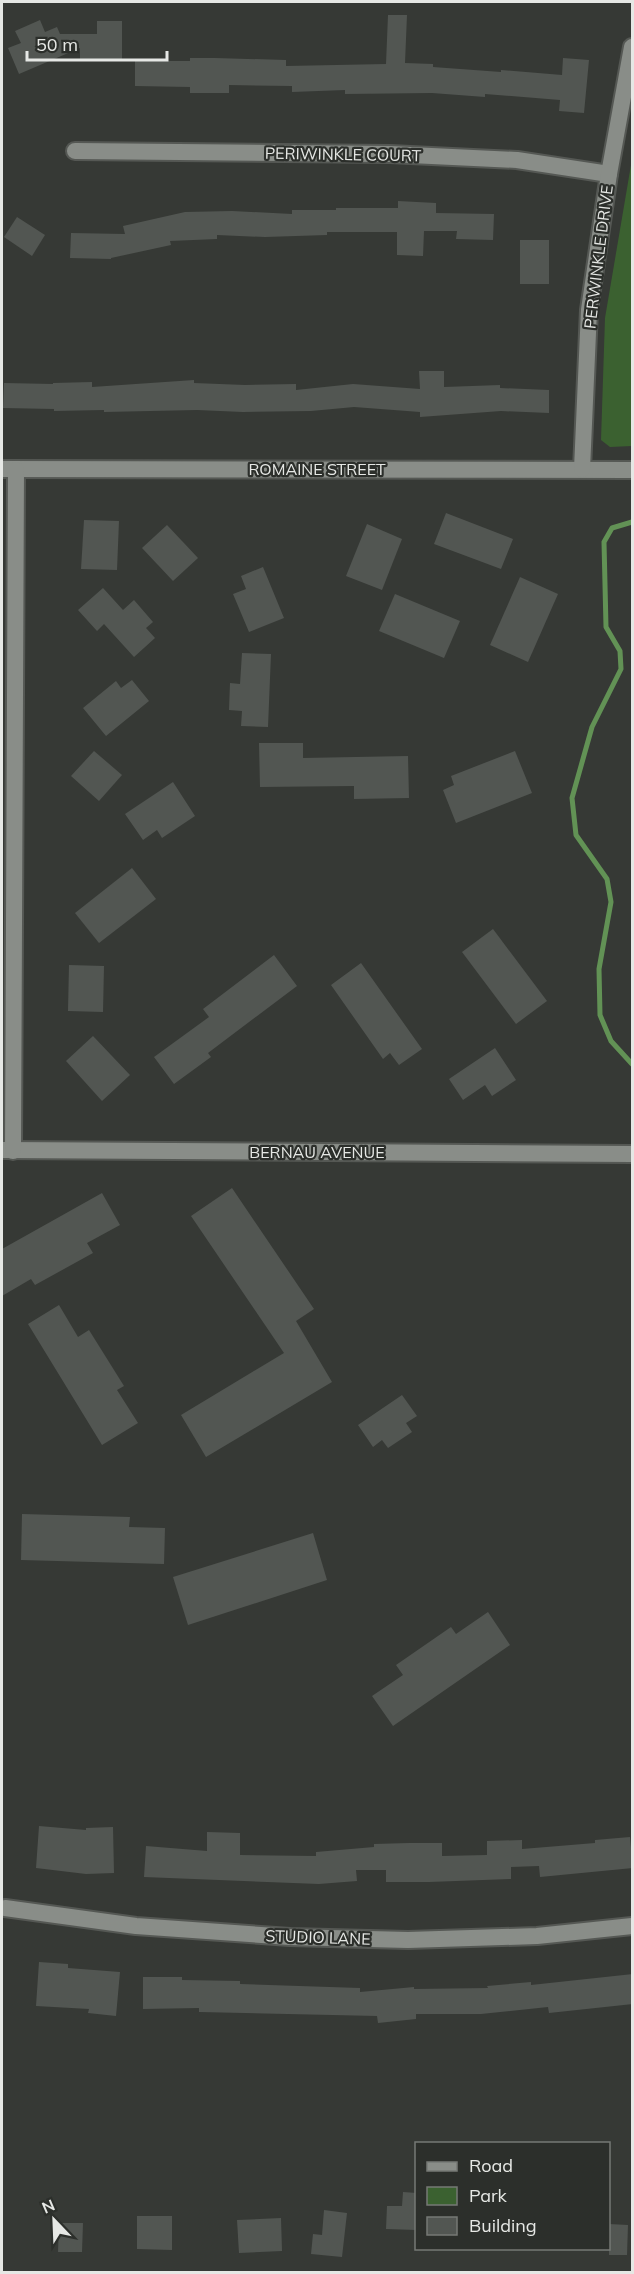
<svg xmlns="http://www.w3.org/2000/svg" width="634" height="2274" font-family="Mulish,sans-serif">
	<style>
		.green { fill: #3b6130 }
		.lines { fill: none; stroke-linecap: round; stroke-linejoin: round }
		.stream { stroke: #629255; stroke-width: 5 }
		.building { fill: #525652 }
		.minor-casing { stroke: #555854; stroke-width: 20 }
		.minor { stroke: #898d88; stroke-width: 16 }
		.labels { text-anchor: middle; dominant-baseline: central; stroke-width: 4.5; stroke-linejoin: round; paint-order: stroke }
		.street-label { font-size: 16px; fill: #e6e8e5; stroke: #2c2f2b }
	</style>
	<rect width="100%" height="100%" fill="#363935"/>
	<polygon class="green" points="632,159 632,446 610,447 601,440 605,318"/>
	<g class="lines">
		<polyline class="stream" points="632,522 612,528 604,542 606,627 620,651 621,669 592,727 572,798 576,835 607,879 611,902 599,969 600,1015 611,1041 632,1064"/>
	</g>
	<g class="building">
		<polygon points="388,15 407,15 405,63 433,64 433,67 501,72 501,70 562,75 563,58 589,60 584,113 559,111 560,100 485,94 485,97 432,93 345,94 345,90 292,92 292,86 229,85 229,93 190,93 190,87 135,86 135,61 190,61 190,58 215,58 286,60 286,66 386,64"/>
		<polygon points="40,20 45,32 57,27 60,34 97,34 97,21 122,21 122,60 80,60 80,48 19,74 8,48 21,43 15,31"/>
		<polygon points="398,201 436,203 436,213 494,214 493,240 456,239 457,231 424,231 423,256 397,255 397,232 327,232 327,235 265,237 217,235 217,239 170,241 171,245 111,258 111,259 70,258 71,233 125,234 123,226 185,212 232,211 292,214 292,210 336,210 336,208 398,208"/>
		<polygon points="17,217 45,235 32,256 4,237"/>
		<rect x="520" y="240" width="29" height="44"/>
		<polygon points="419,371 444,371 444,387 500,385 500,388 549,390 549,413 501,411 420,417 420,412 354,407 311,411 243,412 197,410 104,412 104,410 54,411 54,409 3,408 4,383 53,384 53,383 92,382 92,387 194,380 194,383 245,385 296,384 296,390 353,384 420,389"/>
		<polygon points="446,513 513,539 501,569 434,544"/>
		<polygon points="84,520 119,521 117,570 81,569"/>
		<polygon points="367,524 402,539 382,590 346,576"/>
		<polygon points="167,525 198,558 173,581 142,548"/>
		<polygon points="263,567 284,618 249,632 233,594 246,589 241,576"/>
		<polygon points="520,577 558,594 528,662 490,645"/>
		<polygon points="103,588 123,610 134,600 153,622 146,628 155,638 134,657 104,624 97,631 78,610"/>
		<polygon points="395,594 460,621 444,658 379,631"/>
		<polygon points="242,653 271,654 268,727 241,726 242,711 229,710 230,683 240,684"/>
		<polygon points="132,680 149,701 106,736 83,708 116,681 121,688"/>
		<polygon points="259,743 303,743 303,758 408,756 409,798 354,799 354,786 260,787"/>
		<polygon points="94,751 122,775 99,801 71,776"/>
		<polygon points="515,751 532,793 456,823 443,790 454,785 451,776"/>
		<polygon points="173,782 195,816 162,838 157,830 143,840 125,814"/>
		<polygon points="132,868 156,899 99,943 75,913"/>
		<polygon points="493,929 547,1001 516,1024 462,952"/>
		<polygon points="274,955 297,986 208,1053 211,1057 174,1084 154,1057 209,1017 203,1009"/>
		<polygon points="361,963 422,1049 399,1065 390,1053 383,1059 331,985"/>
		<polygon points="69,965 104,966 103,1012 68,1011"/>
		<polygon points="93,1036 130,1075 102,1101 66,1061"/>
		<polygon points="495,1048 516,1080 492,1096 485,1085 463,1100 449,1079"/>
		<polygon points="232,1188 314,1309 296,1321 332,1382 206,1457 181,1415 284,1353 191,1216"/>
		<polygon points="102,1193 120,1225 87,1243 93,1253 35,1285 31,1279 2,1296 2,1249"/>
		<polygon points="59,1305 78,1337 89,1330 124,1386 117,1390 138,1423 102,1445 28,1324"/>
		<polygon points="402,1395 417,1416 406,1423 412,1432 388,1448 382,1440 373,1447 358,1425"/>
		<polygon points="22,1514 130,1517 129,1527 165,1528 164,1564 21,1560"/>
		<polygon points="313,1533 327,1580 188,1625 173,1577"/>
		<polygon points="488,1612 510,1645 393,1726 372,1696 403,1675 396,1665 451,1627 456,1634"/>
		<polygon points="39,1826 86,1830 86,1828 113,1827 114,1873 86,1874 36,1868"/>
		<polygon points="207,1832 240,1833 240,1855 316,1856 316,1852 374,1847 374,1844 409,1843 442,1843 442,1856 487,1855 487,1841 522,1840 522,1849 595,1843 595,1840 630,1837 633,1868 540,1877 539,1866 511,1867 511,1879 429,1882 386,1882 386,1870 356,1870 357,1881 319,1884 144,1877 146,1846 207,1851"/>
		<polygon points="39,1962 68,1964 68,1968 120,1972 116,2016 88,2013 89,2009 36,2006"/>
		<polygon points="633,1974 633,2004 549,2013 548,2007 481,2014 416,2014 416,2019 378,2023 377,2016 199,2012 199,2008 143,2009 143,1977 182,1977 182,1980 240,1981 240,1984 360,1988 360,1992 414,1987 414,1989 488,1988 487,1986 531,1982 531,1985"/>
		<polygon points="403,2192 417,2193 417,2230 386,2229 387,2206 402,2206"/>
		<polygon points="324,2210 347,2213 342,2257 311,2254 313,2234 322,2235"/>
		<polygon points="137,2216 172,2216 172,2250 137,2249"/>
		<polygon points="281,2218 282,2251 239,2253 237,2220"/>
		<polygon points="59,2223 83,2223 82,2252 58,2252"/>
		<polygon points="609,2224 628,2225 627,2255 609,2255"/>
	</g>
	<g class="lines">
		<defs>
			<g id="minor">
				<polyline points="75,151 390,154 517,160 609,174"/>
				<polyline points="2,469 632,470"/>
				<polyline points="582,469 589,310 609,174 632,47"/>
				<polyline points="2,1150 632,1154"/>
				<polyline points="13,1151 16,470"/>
				<polyline points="5,1908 136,1926 290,1937 408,1940 537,1936 632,1926"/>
			</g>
		</defs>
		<use href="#minor" class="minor-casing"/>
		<use href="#minor" class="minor"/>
	</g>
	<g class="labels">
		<g class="street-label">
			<text transform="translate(343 154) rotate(1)">PERIWINKLE COURT</text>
			<text transform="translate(598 257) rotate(-83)">PERWINKLE DRIVE</text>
			<text x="317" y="469">ROMAINE STREET</text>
			<text x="317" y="1152">BERNAU AVENUE</text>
			<text transform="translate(318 1937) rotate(2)">STUDIO LANE</text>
		</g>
	</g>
	<rect width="634" height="2274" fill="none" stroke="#e6e8e5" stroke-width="6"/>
	<rect x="415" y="2142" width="195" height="108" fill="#2c2f2b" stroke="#767975" stroke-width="1.5"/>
	<rect x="427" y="2162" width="30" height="9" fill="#898d88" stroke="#767975" stroke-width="1.5"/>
	<text x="469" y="2172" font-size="18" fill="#e6e8e5">Road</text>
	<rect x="427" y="2187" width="30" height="18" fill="#3b6130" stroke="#767975" stroke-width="1.5"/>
	<text x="469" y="2202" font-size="18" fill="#e6e8e5">Park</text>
	<rect x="427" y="2217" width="30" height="18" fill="#525652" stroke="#767975" stroke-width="1.5"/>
	<text x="469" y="2232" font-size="18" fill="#e6e8e5">Building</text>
	<g transform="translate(54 2220) rotate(337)" stroke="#2c2f2b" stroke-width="4.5" paint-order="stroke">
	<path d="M0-4.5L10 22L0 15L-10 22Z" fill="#e6e8e5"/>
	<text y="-9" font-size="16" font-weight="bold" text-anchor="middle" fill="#e6e8e5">N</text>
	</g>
	<path d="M27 51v9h140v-9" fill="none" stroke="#e6e8e5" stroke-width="3"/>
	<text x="36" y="51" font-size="18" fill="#e6e8e5" stroke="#2c2f2b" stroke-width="4.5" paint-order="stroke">50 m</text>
</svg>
